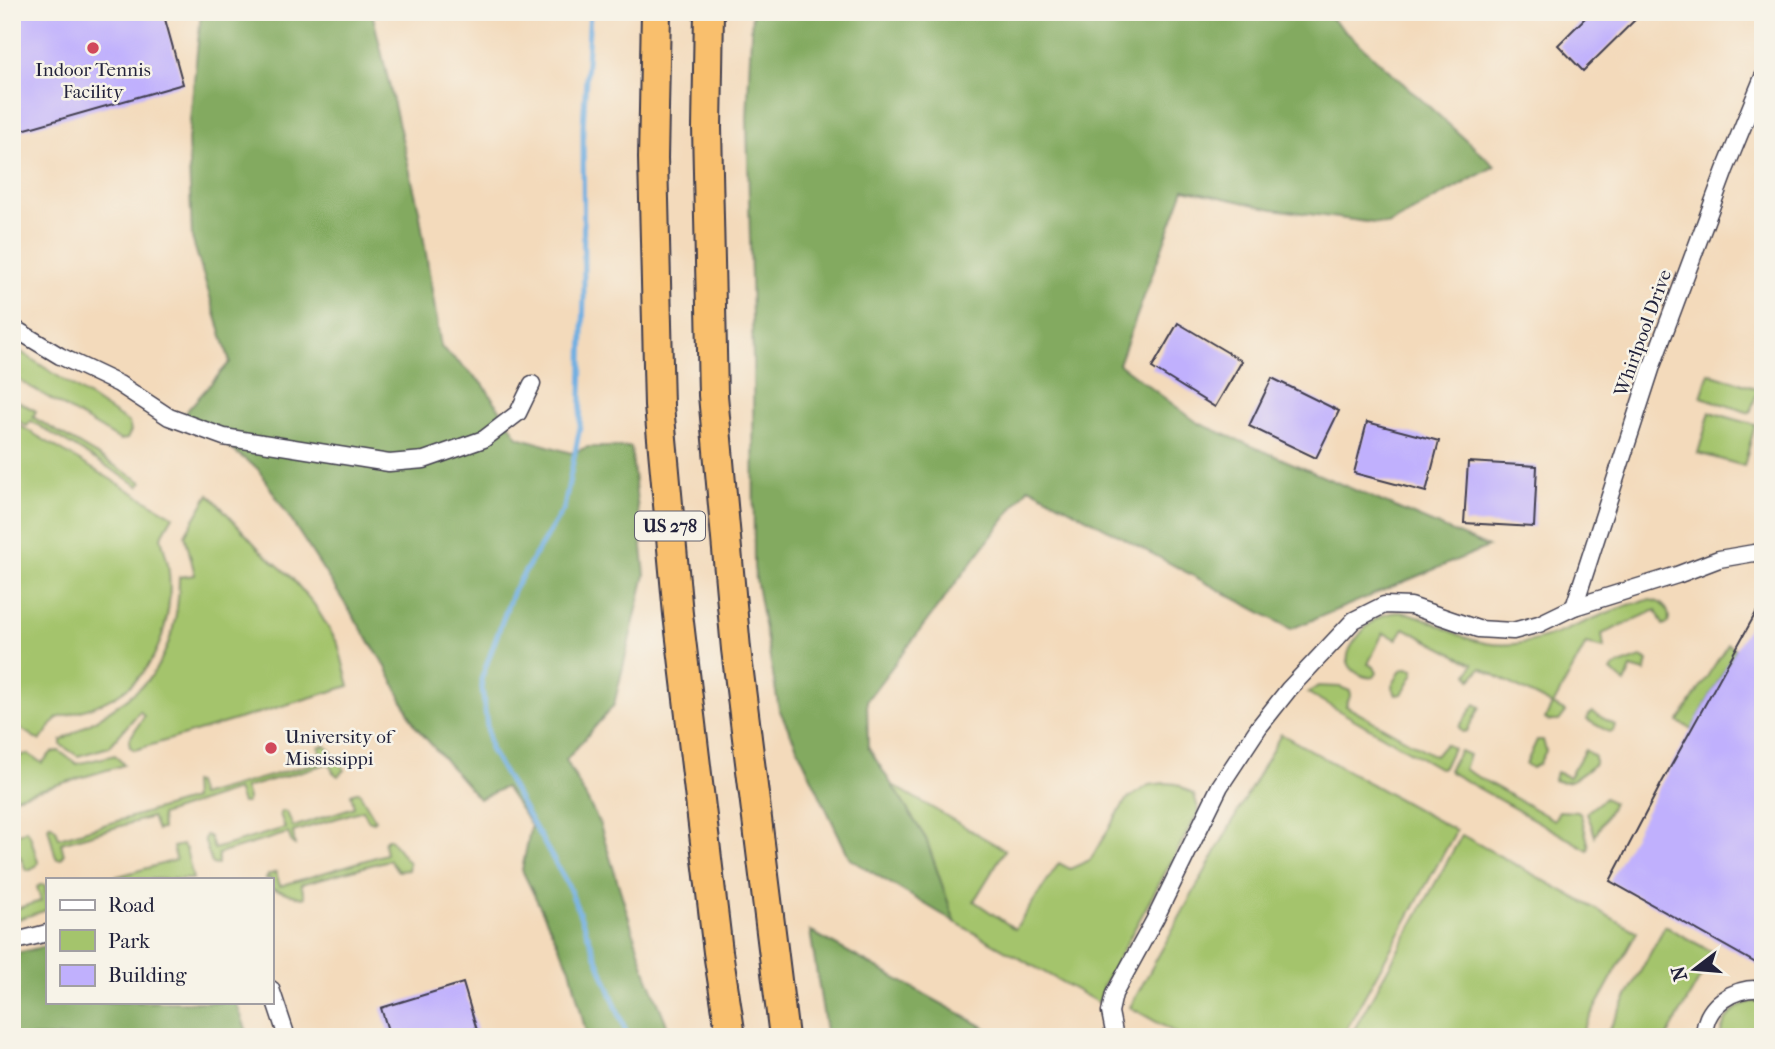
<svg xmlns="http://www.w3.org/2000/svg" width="1775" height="1049" font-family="'IM FELL French Canon',serif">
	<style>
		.green { fill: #a4c46c; stroke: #637354; stroke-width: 2 }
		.forest { fill: #83aa60; stroke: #52664e; stroke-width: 2 }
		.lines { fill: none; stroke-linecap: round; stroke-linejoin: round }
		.stream { stroke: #6fafe2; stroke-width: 5 }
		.building { fill: #c0b0fd }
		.street-casing { stroke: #413e4e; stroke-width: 19 }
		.highway-casing { stroke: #413e4e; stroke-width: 32 }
		.street { stroke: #fff; stroke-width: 16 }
		.highway { stroke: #f9bf6d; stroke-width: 28 }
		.poi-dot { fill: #d1495b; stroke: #f7f3e8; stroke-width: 2.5 }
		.labels { text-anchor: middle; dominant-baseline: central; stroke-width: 5; stroke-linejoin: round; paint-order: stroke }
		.shield { fill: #f7f3e8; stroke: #62616f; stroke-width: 2 }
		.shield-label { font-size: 18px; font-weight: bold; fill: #22223b }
		.poi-label { font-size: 19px; fill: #22223b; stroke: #f7f3e8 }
		.street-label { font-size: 19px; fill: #22223b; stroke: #f7f3e8 }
	</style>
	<rect width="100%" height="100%" fill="#f7f3e8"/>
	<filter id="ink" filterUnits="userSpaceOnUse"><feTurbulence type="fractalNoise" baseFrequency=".0143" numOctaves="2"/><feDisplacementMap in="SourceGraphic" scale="14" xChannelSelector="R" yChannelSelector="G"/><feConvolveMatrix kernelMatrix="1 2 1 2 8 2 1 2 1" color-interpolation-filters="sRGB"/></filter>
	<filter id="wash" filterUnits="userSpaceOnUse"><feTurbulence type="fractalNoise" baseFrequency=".00686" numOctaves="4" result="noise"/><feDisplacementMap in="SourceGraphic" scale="28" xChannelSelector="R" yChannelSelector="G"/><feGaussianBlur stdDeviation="1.57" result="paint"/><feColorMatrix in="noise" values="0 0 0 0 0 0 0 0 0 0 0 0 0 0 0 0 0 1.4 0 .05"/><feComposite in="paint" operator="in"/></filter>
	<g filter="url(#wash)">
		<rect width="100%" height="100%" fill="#f3dabb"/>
		<g class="green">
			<polygon points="12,346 129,423 131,431 127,439 120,440 12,376"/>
			<polygon points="1709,373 1758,389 1750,413 1701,397"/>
			<polygon points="12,398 36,411 33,417 142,482 139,486 31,421 27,426 12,417"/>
			<polygon points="1710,412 1755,425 1744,466 1698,453"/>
			<path d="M 12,421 L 173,516 L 161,537 C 163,546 166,555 168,564 C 174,604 164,657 131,685 C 110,703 83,711 57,718 L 40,741 L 12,723 Z"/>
			<path d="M 209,494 L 261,551 L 289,575 L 314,604 L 338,644 L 349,686 L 135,750 L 130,747 L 129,740 L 144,716 L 140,711 L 109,747 L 78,756 L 61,745 L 61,741 C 86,725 135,698 152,675 C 172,646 179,611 179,577 L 195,575 L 185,535 Z"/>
			<path d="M 1648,600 C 1661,600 1672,610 1668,623 L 1663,625 L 1656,610 L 1602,634 L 1604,648 L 1586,644 L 1553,705 L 1566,712 L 1559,721 L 1549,721 L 1545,719 L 1552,705 L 1481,668 L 1471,679 L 1468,674 L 1473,664 L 1404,628 L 1397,639 L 1383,633 L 1368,664 L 1374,667 L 1377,673 L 1374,677 C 1365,679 1351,672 1348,662 C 1346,653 1352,645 1357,638 C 1394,587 1428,625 1470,639 C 1487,645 1504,646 1522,643 C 1566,636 1604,609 1648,600 Z"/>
			<polygon points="1728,644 1736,649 1692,729 1678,722"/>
			<polygon points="1641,657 1648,661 1645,672 1631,668 1625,683 1611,671 1614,667"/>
			<polygon points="1406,668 1413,669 1414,673 1402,694 1396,695 1392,686 1401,670"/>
			<polygon points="1318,686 1340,687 1350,691 1351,694 1346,706 1435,756 1445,744 1453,748 1444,767 1439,768 1308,693"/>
			<polygon points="1475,704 1480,707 1467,731 1462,732 1459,727"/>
			<polygon points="1592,712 1615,725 1613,731 1609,732 1587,720 1588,715"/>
			<polygon points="1281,734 1456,831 1342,1037 1183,1037 1130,1007"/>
			<polygon points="1537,740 1543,740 1546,751 1539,764 1532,768 1526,764"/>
			<polygon points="322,746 326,746 345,770 338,776 333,772 329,763 245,788 248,799 246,803 242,803 237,790 161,815 162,829 157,830 152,817 61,843 64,855 61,859 57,859 55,855 48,827 50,824 56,829 59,838 193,799 192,782 196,783 200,796 322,761 319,747"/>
			<path d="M 1585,750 L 1595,757 L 1595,764 C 1582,773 1571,787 1554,780 L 1556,772 L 1569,777 Z"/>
			<polygon points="59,751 77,764 115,755 124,765 12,798 12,757 28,754 42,763 52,752"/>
			<polygon points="1460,751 1469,755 1464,769 1554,820 1559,811 1578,812 1581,815 1589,847 1588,850 1450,772 1449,769"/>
			<polygon points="1165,783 1177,784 1194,795 1199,811 1103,986 1099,1003 955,922 926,839 891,784 1005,850 974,901 1015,929 1059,863 1070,869 1090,860 1126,800 1149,785"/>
			<polygon points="356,792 359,792 375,819 374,822 368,820 363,810 293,832 295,845 292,843 288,833 218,854 218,865 212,864 204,839 206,835 210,837 214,849 285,828 280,814 283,811 287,812 293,827 354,807 351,794"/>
			<polygon points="1605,798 1613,803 1595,836 1587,812"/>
			<polygon points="26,830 30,835 38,862 37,865 31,870 26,870 20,856 12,858 12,851 18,849 16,835"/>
			<polygon points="1462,835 1637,932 1579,1037 1350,1037"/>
			<polygon points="387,839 390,839 409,863 408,870 398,871 389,860 301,884 305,897 302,898 271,888 271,879 266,879 268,875 276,872 280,886 386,854 384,842"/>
			<polygon points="182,845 186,849 193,879 108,879 176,860 173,847"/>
			<polygon points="40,885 45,885 47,910 12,921 12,910 41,901 37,887"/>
			<polygon points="1665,926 1714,953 1667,1037 1605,1037"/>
			<path d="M 1757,1001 L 1763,1003 L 1763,1037 L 1720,1037 C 1724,1016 1735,1004 1757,1001 Z"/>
		</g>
		<g class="forest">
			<polygon points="201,12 372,12 419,210 441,347 483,384 518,437 571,453 588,447 631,447 645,575 614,705 566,760 599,822 646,973 672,1037 587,1037 570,968 522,870 531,825 505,787 479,799 415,726 386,667 258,469 184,414 230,362 192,238 188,140"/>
			<polygon points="752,12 1324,12 1495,166 1388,225 1273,209 1184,189 1119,364 1198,423 1488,547 1291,629 1029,487 867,700 868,747 926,839 955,922 850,859 779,709 754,568 753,361 747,119"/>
			<polygon points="810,931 1002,1037 827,1037"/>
			<polygon points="47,946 47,1002 236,1002 249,1037 12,1037 12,954"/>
		</g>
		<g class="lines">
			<polyline class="stream" points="590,12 583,127 584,298 580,427 564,508 513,591 481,680 490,749 568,885 628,1037"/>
		</g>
		<g id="blocks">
			<g class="building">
				<polygon points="12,12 163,12 183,84 12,133"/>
				<polygon points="1591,12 1643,12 1583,71 1558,45"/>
				<polygon points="1178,323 1242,361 1215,407 1152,368"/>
				<polygon points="1272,378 1339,411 1316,458 1249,426"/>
				<polygon points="1367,422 1439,441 1426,492 1354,473"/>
				<polygon points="1468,462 1537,466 1534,527 1464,523"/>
				<polygon points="1763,600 1763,967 1610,881 1661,784"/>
				<polygon points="463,983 479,1037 390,1037 381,1008"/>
			</g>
		</g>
	</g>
	<g filter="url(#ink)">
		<use href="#blocks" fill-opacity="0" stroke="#413e4e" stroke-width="2"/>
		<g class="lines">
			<defs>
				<g id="street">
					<polyline points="12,327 60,356 119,384 169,417 224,437 389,463 424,460 484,439 518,413 532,384"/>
					<polyline points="1574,607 1652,366 1725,170 1763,77"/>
					<polyline points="12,942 47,933"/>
					<polyline points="271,989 287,1037"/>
					<polyline points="1115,1037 1110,1012 1114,994 1155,919 1220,786 1259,727 1289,689 1354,620 1384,605 1411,606 1478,629 1513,631 1539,624 1574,607 1677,575 1719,559 1754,553 1763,554"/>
					<path d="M 1704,1037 C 1704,1004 1734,987 1763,989"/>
				</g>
				<g id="highway">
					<polyline points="656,12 653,158 659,406 678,614 718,952 731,1037"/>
					<polyline points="709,12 707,128 713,395 736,649 784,1037"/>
				</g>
			</defs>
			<use href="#street" class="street-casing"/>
			<use href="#highway" class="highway-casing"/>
			<use href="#street" class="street"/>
			<use href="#highway" class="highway"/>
		</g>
	</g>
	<g class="poi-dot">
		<circle cx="93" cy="48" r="7"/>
		<circle cx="271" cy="748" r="7"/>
	</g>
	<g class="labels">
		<rect class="shield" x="635" y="511.5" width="70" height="29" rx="5"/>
		<g class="shield-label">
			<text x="670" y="526">US 278</text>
		</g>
		<g class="poi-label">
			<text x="93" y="70">Indoor Tennis<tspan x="93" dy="22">Facility</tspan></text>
			<text x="285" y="737" text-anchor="start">University of<tspan x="285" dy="22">Mississippi</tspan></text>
		</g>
		<g class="street-label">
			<text transform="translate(1643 333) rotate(-70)">Whirlpool Drive</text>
		</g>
	</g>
	<rect width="1775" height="1049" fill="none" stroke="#f7f3e8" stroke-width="42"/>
	<rect x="46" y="878" width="228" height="126" fill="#f7f3e8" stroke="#a29fa3" stroke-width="2"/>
	<rect x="60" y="900" width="35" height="10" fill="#ffffff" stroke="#a29fa3" stroke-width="2"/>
	<text x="108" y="912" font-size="21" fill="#22223b">Road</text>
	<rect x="60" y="930" width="35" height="21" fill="#a4c46c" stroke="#a29fa3" stroke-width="2"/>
	<text x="108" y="948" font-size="21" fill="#22223b">Park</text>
	<rect x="60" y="965" width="35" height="21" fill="#c0b0fd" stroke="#a29fa3" stroke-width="2"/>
	<text x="108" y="982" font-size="21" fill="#22223b">Building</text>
	<g transform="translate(1695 969) rotate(254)" stroke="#f7f3e8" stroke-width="5" paint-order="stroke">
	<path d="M0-5L12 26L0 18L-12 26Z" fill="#22223b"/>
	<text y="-10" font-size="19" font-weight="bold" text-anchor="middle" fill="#22223b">N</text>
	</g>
</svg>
